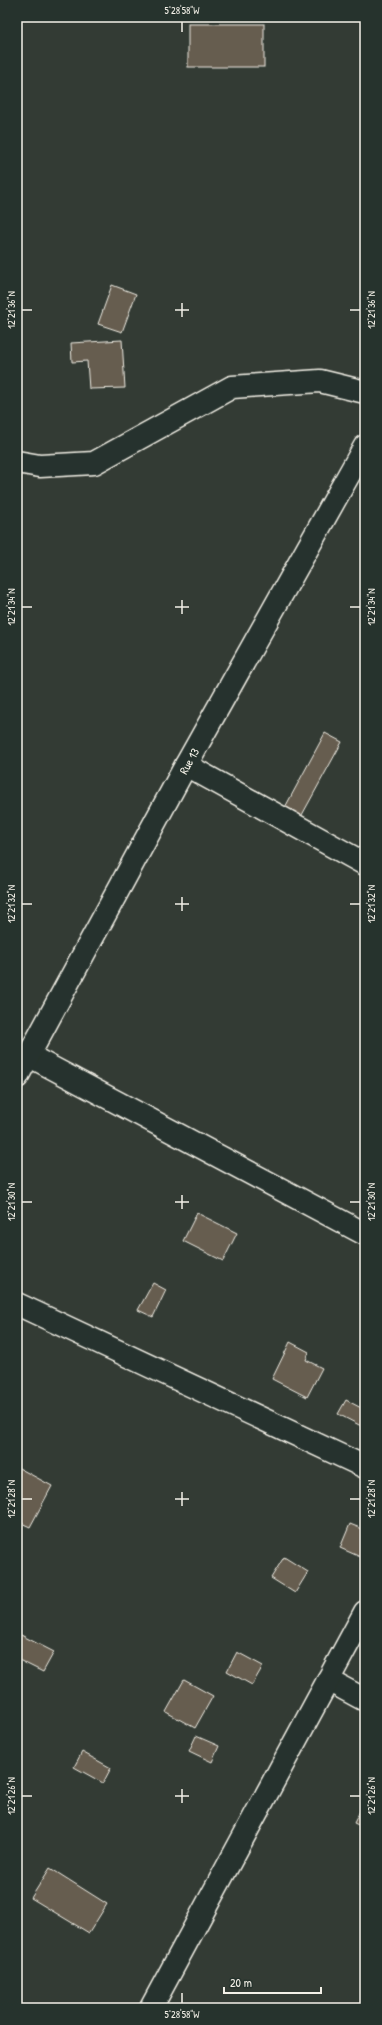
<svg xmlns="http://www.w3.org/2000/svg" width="382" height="2025" font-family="'Patrick Hand',sans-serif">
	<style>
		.building { fill: #665d50; stroke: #f4f1e8 }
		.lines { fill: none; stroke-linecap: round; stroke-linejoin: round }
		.minor-casing { stroke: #f4f1e8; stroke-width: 25 }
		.minor { stroke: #26332d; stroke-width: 22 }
		.ticks { fill: none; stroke: #f4f1e8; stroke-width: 1.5 }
		.labels { text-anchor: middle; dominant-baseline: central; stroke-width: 3.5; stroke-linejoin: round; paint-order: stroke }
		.street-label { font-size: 12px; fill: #f4f1e8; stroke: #26332d }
		.neatline { fill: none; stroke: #f4f1e8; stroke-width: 1.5 }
		.ticks-label { font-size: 10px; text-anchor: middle; fill: #f4f1e8 }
	</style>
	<rect width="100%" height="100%" fill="#333b34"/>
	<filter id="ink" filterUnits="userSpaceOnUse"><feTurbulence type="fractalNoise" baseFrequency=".025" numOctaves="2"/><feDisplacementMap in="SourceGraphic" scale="8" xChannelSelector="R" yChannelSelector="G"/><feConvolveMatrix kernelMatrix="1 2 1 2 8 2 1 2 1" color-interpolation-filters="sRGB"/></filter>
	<g filter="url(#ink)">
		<g class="building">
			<rect x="188" y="24" width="76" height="43"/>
			<polygon points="112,285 136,294 122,332 98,324"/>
			<polygon points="122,340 125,388 89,389 87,361 72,362 71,343"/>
			<polygon points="325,733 342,742 291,835 275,826"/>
			<polygon points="197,1213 237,1233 223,1261 183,1241"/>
			<polygon points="153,1283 166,1290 153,1317 138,1310"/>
			<polygon points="290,1342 309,1352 306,1360 322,1368 307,1397 272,1379"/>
			<polygon points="346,1400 365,1410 365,1428 338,1414"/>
			<polygon points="17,1467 52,1486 30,1527 17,1521"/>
			<polygon points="350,1524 365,1530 365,1559 340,1548"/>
			<polygon points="284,1557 308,1572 295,1593 271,1578"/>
			<polygon points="17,1633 54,1652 43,1672 17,1659"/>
			<polygon points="237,1652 263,1666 252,1685 227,1671"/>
			<polygon points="184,1680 213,1696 195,1728 166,1712"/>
			<polygon points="196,1736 219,1746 212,1762 189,1751"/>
			<polygon points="82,1752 111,1768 103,1783 74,1767"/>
			<polygon points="361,1809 365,1811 365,1828 354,1823"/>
			<polygon points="50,1868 107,1904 89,1933 31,1898"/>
		</g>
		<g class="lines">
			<defs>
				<g id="minor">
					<polyline points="17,462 40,466 94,463 232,387 320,381 365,392"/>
					<polyline points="186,765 365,864"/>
					<polyline points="28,1055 365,1234"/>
					<polyline points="17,1077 186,765 365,446"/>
					<polyline points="17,1304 365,1467"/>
					<polyline points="328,1680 365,1700"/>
					<polyline points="151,2008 365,1612"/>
				</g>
			</defs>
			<use href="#minor" class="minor-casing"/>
			<use href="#minor" class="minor"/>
		</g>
	</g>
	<path class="ticks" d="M 182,22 L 182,32M 182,303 L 182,317M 22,310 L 32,310M 175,310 L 189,310M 350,310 L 360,310M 182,600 L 182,614M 22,607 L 32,607M 175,607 L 189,607M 350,607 L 360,607M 182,897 L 182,911M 22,904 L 32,904M 175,904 L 189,904M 350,904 L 360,904M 182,1195 L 182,1209M 22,1202 L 32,1202M 175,1202 L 189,1202M 350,1202 L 360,1202M 182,1492 L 182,1506M 22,1499 L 32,1499M 175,1499 L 189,1499M 350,1499 L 360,1499M 182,1789 L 182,1803M 22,1796 L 32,1796M 175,1796 L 189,1796M 350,1796 L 360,1796M 182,1993 L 182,2003"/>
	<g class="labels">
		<g class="street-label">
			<text transform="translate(189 761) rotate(-61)">Rue 13</text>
		</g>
	</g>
	<rect width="382" height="2025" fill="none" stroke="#26332d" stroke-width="44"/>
	<path d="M224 1987v6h97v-6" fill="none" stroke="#f4f1e8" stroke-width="2"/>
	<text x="230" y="1987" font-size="12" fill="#f4f1e8" stroke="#26332d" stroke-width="3" paint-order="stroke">20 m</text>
	<rect x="22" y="22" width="338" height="1981" class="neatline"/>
	<g class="ticks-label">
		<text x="182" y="14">5°28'58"W</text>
		<text transform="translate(11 310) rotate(-90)" y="4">12°21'36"N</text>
		<text transform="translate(371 310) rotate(-90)" y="4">12°21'36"N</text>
		<text transform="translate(11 607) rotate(-90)" y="4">12°21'34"N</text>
		<text transform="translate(371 607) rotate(-90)" y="4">12°21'34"N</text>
		<text transform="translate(11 904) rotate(-90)" y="4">12°21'32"N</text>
		<text transform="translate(371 904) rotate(-90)" y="4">12°21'32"N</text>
		<text transform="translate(11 1202) rotate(-90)" y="4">12°21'30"N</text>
		<text transform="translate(371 1202) rotate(-90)" y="4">12°21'30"N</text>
		<text transform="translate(11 1499) rotate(-90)" y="4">12°21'28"N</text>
		<text transform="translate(371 1499) rotate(-90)" y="4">12°21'28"N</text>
		<text transform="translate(11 1796) rotate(-90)" y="4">12°21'26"N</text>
		<text transform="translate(371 1796) rotate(-90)" y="4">12°21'26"N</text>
		<text x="182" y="2018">5°28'58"W</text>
	</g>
</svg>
